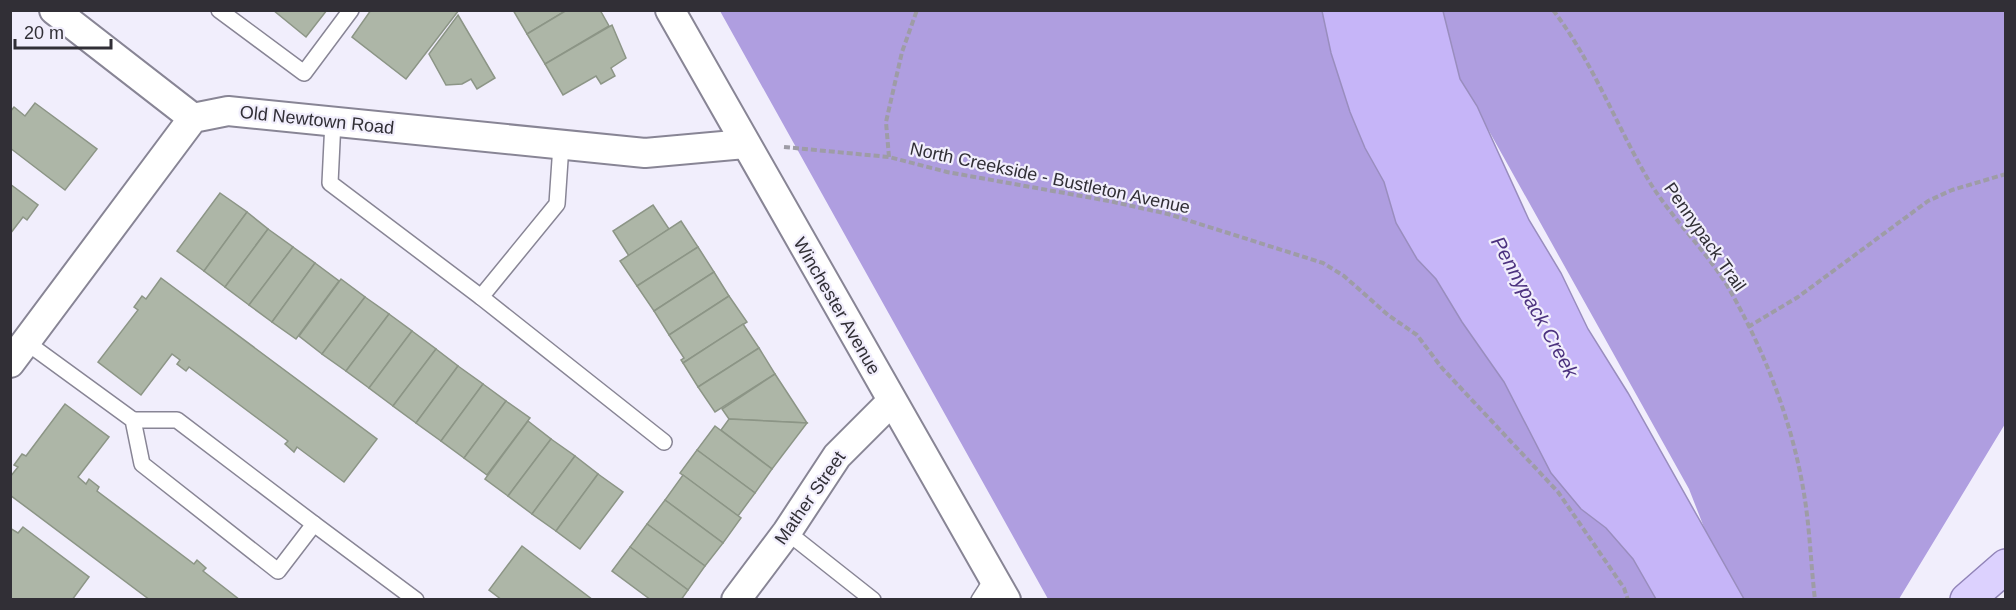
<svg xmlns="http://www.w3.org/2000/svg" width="2016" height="610" font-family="Helvetica,sans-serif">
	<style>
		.forest { fill: #af9ee0 }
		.water { fill: #c6b5f8; stroke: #998dbe; stroke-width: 1.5 }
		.building { fill: #adb6a7; stroke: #8c9586; stroke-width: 1.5 }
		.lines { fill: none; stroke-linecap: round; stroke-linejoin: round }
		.lane-casing { stroke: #888595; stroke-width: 18 }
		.street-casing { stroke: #888595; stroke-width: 32 }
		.primary-casing { stroke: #9184b8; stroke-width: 36 }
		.path { stroke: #9e9ca6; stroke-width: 4; stroke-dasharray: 6 3; stroke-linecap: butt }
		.lane { stroke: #fff; stroke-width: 15 }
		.street { stroke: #fff; stroke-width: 28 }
		.primary { stroke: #dcd1fe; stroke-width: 33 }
		.labels { text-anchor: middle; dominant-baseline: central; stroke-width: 4.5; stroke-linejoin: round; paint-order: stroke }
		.street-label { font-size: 18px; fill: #312f36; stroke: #f1eefc }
		.water-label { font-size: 20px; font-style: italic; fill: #4c327f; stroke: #f1eefc }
	</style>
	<rect width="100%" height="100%" fill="#f1eefc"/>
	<g class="forest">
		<polygon points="720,11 1322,11 1331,53 1350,112 1365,148 1384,182 1396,223 1417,259 1436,279 1462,322 1504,382 1581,509 1606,528 1633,559 1656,599 1048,599"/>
		<polygon points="1443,11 2005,11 2005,424 1899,599 1744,599 1707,535 1689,489 1460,79"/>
	</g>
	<polygon class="water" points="1322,11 1443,11 1460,79 1477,106 1529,220 1561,273 1588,329 1628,393 1744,599 1656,599 1633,559 1606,528 1581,509 1551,473 1504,382 1462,322 1436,279 1417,259 1396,223 1384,182 1365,148 1350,112 1331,53"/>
	<g class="building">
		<polygon points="273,10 327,10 306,37"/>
		<polygon points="371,10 459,10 406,79 352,37"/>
		<polygon points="513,10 567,10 527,34"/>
		<polygon points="567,10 600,10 609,26 545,64 527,34"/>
		<polygon points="458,15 495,78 477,89 471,79 462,84 446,85 429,54"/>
		<polygon points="612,25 626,58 611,68 615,76 601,84 596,76 563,95 545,64"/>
		<polygon points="35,103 97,149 65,190 10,148 10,112 14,107 25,116"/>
		<polygon points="10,184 38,205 27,220 23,217 10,234"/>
		<polygon points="220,193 247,212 204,271 177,251"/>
		<polygon points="653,205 669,229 629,256 613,231"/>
		<polygon points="247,212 268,229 225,287 204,271"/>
		<polygon points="681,221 698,247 637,286 620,261"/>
		<polygon points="268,229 293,247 249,305 225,287"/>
		<polygon points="293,247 315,263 272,322 249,305"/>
		<polygon points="698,247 714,272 654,311 637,286"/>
		<polygon points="315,263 339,281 296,339 272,322"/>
		<polygon points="714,272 729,296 669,335 654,311"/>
		<polygon points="161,278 377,439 344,482 297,447 294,452 285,444 288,441 189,367 186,371 177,364 180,360 172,354 141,395 98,362 138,310 134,307 142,296 146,299"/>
		<polygon points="341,279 365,297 322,354 299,336"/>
		<polygon points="729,296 747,322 683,363 681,360 684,358 669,335"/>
		<polygon points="365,297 389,314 346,371 322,354"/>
		<polygon points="389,314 412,331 369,388 346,371"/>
		<polygon points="743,324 759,348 698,387 683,363"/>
		<polygon points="412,331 436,349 393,406 369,388"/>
		<polygon points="759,348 775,374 715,412 698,387"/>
		<polygon points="436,349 458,366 416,423 393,406"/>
		<polygon points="458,366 483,384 441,441 416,423"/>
		<polygon points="775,374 807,423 729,419 722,409"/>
		<polygon points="483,384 506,401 464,458 441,441"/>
		<polygon points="506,401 530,418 487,475 464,458"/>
		<polygon points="65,404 109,437 78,477 86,484 89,479 99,487 97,491 194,564 197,560 206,568 203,571 240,600 150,600 10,495 10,477 18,467 14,465 22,454 26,456"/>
		<polygon points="729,419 807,423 772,469 721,430"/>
		<polygon points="528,421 551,439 508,496 485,479"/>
		<polygon points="715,426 772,469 755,493 697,450"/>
		<polygon points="551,439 575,456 532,514 508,496"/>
		<polygon points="697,450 755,493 738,516 680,473"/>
		<polygon points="575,456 598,474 556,531 532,514"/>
		<polygon points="598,474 623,492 580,549 556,531"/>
		<polygon points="683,475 741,518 723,543 665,500"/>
		<polygon points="665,500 723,543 705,566 647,524"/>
		<polygon points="647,524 705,566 688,590 630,547"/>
		<polygon points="23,527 89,577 72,600 10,600 10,528 18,533"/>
		<polygon points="522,546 593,600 502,600 489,590"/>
		<polygon points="630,547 688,590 681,600 651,600 612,571"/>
	</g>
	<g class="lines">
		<defs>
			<g id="lane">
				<polyline points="219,10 304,73 351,10"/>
				<polyline points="333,121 330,183 481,297"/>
				<polyline points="561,145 557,204 481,297 664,442"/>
				<polyline points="26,342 133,420 142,464 278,571 314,524 416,600"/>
				<polyline points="133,420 177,420 314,524"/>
				<polyline points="787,532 873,600"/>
				<polyline points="979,600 993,578"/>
			</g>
			<g id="street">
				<polyline points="54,10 193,118"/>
				<polyline points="670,10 1006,600"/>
				<polyline points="10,363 193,118 228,111 645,153 745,144"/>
				<polyline points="736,600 787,532 837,456 891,402"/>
			</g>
			<polyline id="primary" points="1967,600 2006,566"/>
		</defs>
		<use href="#lane" class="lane-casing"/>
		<use href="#street" class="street-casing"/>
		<use href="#primary" class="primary-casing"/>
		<g class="path">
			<path d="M 1553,10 C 1593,62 1616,125 1649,181 C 1672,219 1705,249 1728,287 C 1765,351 1794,426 1805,500 C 1810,533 1811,566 1815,600"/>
			<polyline points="784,147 889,157 947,172 1109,201 1168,214 1323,263 1344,276 1388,315 1417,335 1442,368 1558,492 1624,588 1628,600"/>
			<polyline points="889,157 886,122 902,52 917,10"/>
			<polyline points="1748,327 1798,297 1928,201 1952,190 2006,174"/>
		</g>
		<use href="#lane" class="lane"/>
		<use href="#street" class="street"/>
		<use href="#primary" class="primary"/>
	</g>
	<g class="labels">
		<g class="street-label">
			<text transform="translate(317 120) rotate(6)">Old Newtown Road</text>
			<text transform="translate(1050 178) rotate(12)">North Creekside - Bustleton Avenue</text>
			<text transform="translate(1705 237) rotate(55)">Pennypack Trail</text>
			<text transform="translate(837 306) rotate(60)">Winchester Avenue</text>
			<text transform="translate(810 498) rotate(-55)">Mather Street</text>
		</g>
		<g class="water-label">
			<text transform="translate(1535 307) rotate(61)">Pennypack Creek</text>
		</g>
	</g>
	<rect width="2016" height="610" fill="none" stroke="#312f36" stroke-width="24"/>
	<path d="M15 39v9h96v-9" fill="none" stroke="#312f36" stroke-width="3"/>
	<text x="24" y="39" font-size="18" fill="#312f36" stroke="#f1eefc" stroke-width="4.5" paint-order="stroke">20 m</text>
</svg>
